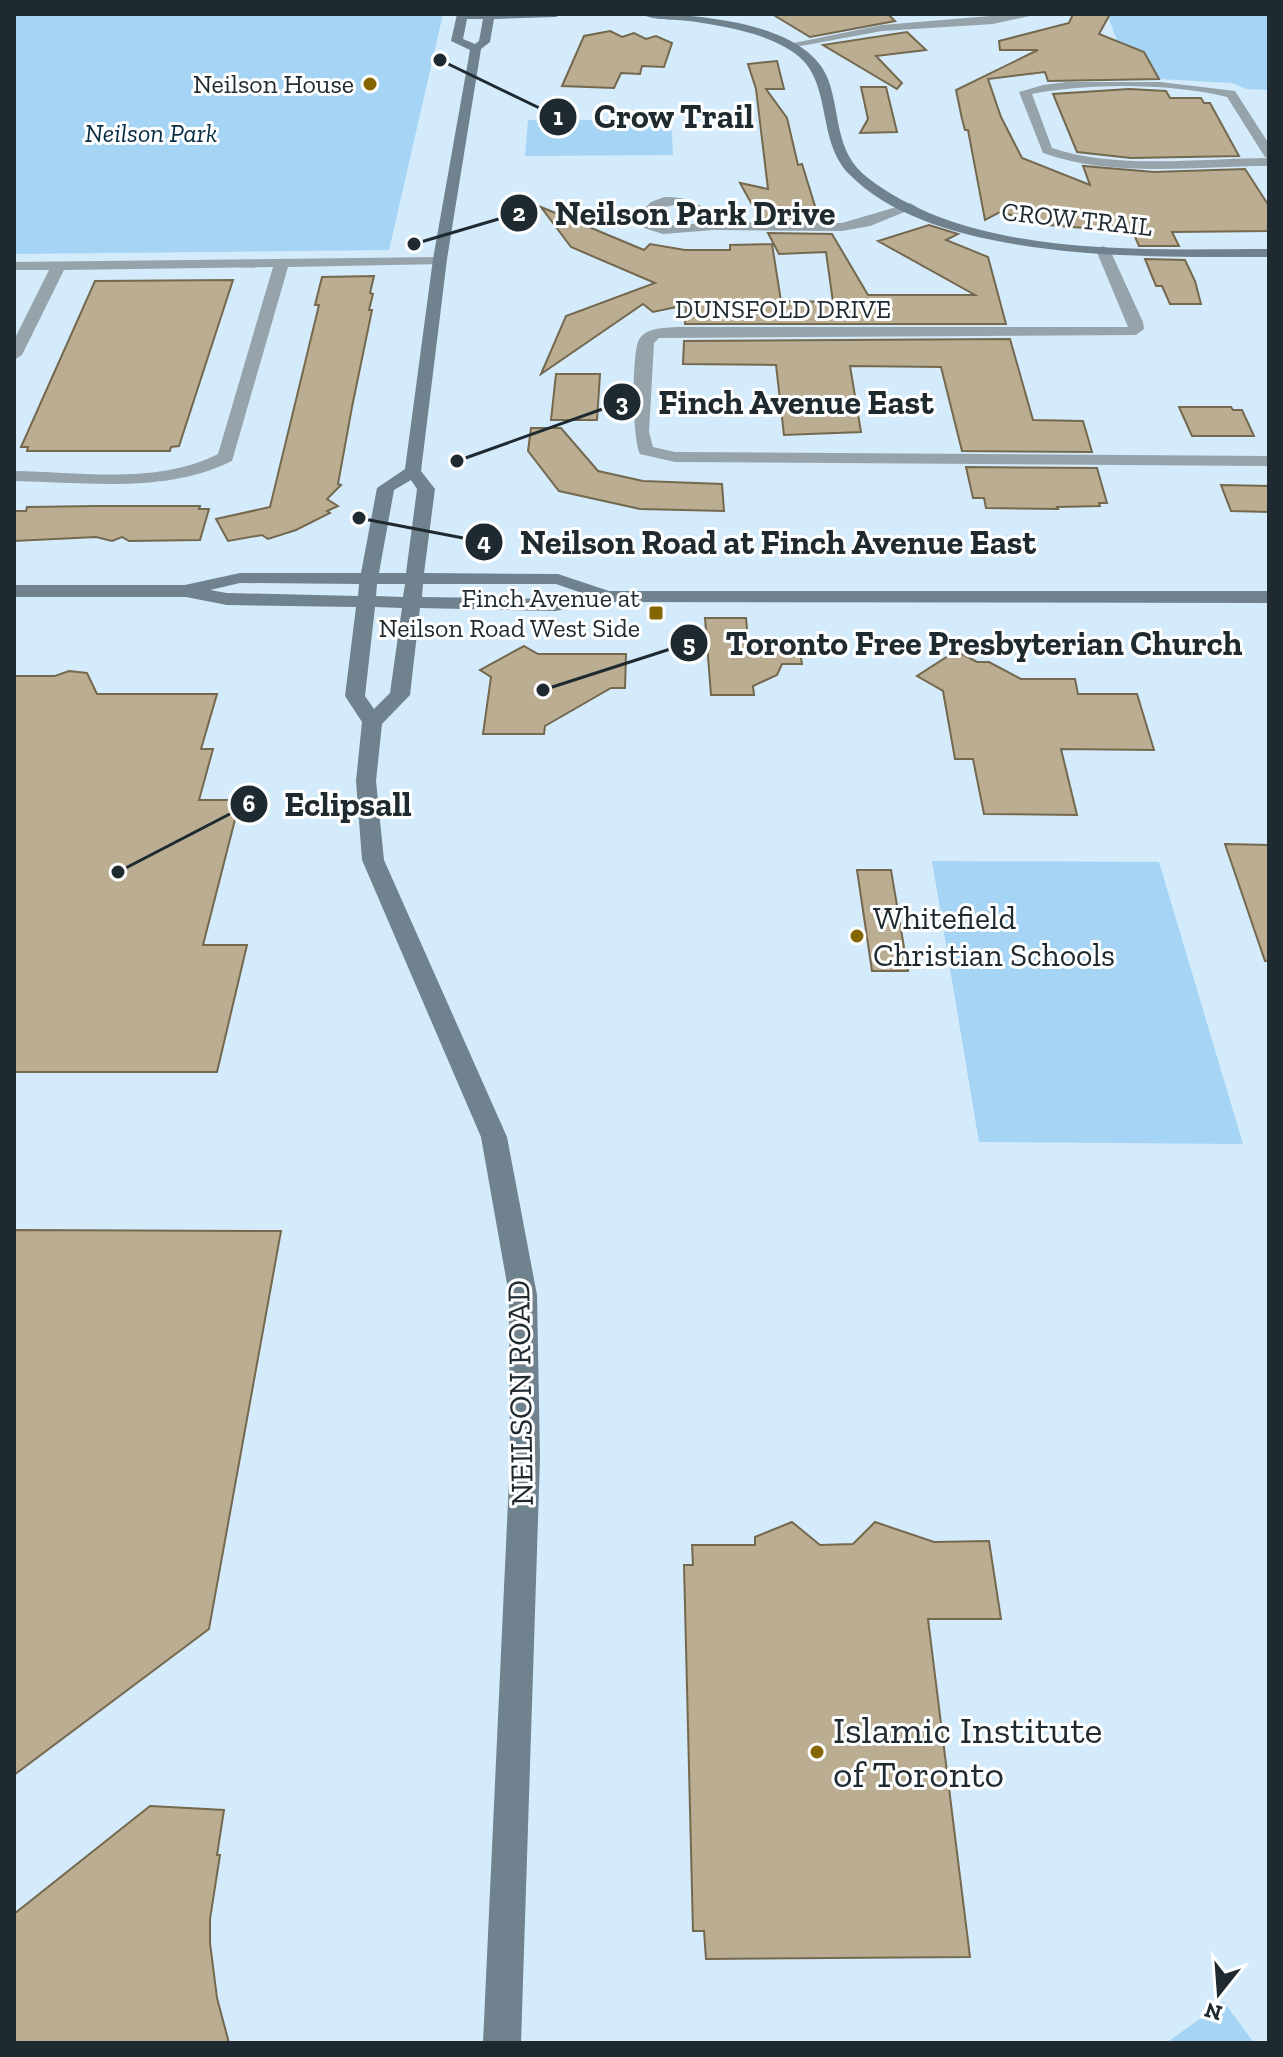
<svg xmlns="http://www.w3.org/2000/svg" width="1283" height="2057" font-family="'Zilla Slab',serif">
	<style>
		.green { fill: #a5d4f4 }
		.building { fill: #baad91; stroke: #74684e; stroke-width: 2 }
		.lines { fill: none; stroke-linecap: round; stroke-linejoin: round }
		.street { fill: #96a3ab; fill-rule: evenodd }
		.secondary { fill: #70828e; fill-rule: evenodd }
		.poi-dot { fill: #856500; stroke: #fff; stroke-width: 3 }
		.labels { text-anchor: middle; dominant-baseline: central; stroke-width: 6; stroke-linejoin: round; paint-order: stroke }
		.far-poi-label { font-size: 26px; fill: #1e2930; stroke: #fff; text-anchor: end }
		.far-park-label { font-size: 26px; font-style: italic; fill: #052d43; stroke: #fff }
		.far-street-label { font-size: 26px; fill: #1e2930; stroke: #fff }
		.poi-label { font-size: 32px; fill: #1e2930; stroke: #fff; text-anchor: start }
		.street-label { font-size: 32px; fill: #1e2930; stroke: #fff }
		.near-poi-label { font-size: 38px; fill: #1e2930; stroke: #fff; text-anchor: start }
		.leader { fill: none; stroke: #1e2930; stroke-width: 3 }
		.callout-dot { fill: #1e2930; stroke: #fff; stroke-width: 3 }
		.mark-label { font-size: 24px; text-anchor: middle; font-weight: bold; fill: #fff }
		.callout-label { font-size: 34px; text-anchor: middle; font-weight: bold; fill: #1e2930; stroke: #fff; stroke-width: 6; stroke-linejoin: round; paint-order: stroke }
	</style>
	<rect width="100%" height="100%" fill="#d3ebfb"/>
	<g class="green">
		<polygon points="14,14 443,14 389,250 14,254"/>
		<polygon points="1107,14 1269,14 1269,90 1247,89 1232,83 1160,79 1140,52 1121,51"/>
		<polygon points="528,120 671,120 673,155 525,156"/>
		<polygon points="932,861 1159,862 1243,1144 979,1142"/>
		<polygon points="1224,2002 1254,2043 1166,2043"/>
	</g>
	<g class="building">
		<polygon points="772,14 888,14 895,21 810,37"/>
		<polygon points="1073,14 1110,14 1099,34 1144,52 1159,79 1048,81 1045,72 988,79 1001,117 1022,158 1090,185 1083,166 1154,172 1245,169 1269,206 1269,231 1172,232 1179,246 1139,246 1133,232 1048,225 1000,212 985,220 968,130 965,130 962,119 956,90 1038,50 1000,50 999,41 1069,23"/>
		<polygon points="610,31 622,37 634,33 646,39 656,36 672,43 664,67 642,66 640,74 621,73 614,88 562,86 584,36"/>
		<polygon points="907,32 926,50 876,56 902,83 897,89 823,45"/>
		<polygon points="777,61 784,89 766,89 787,118 798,165 802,164 815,206 823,220 760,219 740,183 768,189 756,89 748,64"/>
		<polygon points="861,87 886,87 897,132 860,133 868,119"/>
		<polygon points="1129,89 1166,91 1170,98 1201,98 1204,103 1210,103 1239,156 1131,158 1077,152 1053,94"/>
		<polygon points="541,207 644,250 650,244 685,250 730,250 730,245 772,244 781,301 833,302 826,252 779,254 768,233 832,234 868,295 975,295 878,241 929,225 958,234 946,240 988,257 1006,324 685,324 686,305 653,312 643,304 541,374 566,316 655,283 571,247"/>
		<polygon points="1145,259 1185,260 1195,281 1201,304 1170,304 1162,286 1156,286"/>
		<polygon points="374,276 370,293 373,294 369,310 372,310 352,407 338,484 341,485 327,499 338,506 327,511 330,513 296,530 268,539 262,535 228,541 216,519 270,507 319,305 315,305 322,277"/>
		<polygon points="233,280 179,446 171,447 170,451 27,451 28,447 21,447 95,281"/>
		<polygon points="1010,339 1033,420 1083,421 1092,452 962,451 941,367 850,366 861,432 784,435 776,365 683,364 684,341"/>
		<polygon points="556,374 600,374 597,420 551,420"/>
		<polygon points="1179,407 1231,407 1233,410 1242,410 1254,436 1192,436"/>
		<polygon points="531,428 561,428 598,471 643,481 722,484 724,511 640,509 559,491 528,451"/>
		<polygon points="966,467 1097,468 1107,503 1099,503 1100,506 1057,507 1058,509 986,508 984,498 973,498"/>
		<polygon points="1221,485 1269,486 1269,512 1231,511"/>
		<polygon points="98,506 200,506 199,509 209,509 200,540 129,541 122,537 112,541 96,537 14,541 14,511 26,511 27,507"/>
		<polygon points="705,618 746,618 748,640 798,640 802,664 782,664 777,675 753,686 754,695 711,695"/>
		<polygon points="524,646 538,654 626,654 625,688 611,688 545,726 544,734 483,734 491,677 480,670"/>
		<polygon points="956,651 977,662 989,662 1021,679 1075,679 1078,694 1137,694 1154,750 1061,749 1077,815 984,814 973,759 955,759 943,691 917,676"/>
		<polygon points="69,671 87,673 97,694 217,694 201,749 213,749 199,800 240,800 203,945 247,945 217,1072 14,1072 14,676 55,676"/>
		<polygon points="1225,844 1269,845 1269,960 1265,961"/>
		<polygon points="857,870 891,870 908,971 872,971"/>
		<polygon points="14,1230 281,1231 209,1629 14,1775"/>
		<polygon points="792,1522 820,1545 853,1544 875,1522 934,1542 989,1541 1001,1619 928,1619 970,1957 706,1959 704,1931 693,1931 684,1565 693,1565 692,1545 755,1545 755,1537"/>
		<polygon points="150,1806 224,1810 217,1855 220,1855 210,1919 210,1943 217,1998 229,2043 14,2043 14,1914"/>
	</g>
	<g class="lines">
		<g class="street">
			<polygon points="1015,14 1039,14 993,24 882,31 790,48 784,45 882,25"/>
			<path d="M 1067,82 L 1160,82 L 1235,91 L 1269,144 L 1269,158 L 1265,157 L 1227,97 C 1170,83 1089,83 1032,94 L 1052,148 C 1115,170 1203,158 1269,158 L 1269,166 C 1196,166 1112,178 1043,153 L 1019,92 L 1043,85 Z"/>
			<path d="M 664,197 C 686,196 705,204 718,222 L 842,223 L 910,203 L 917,207 L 870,226 L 842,231 L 714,230 L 663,234 L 644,228 L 641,212 L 651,202 ZM 674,205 L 688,209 L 705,223 L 664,226 L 656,223 L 655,213 L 660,208 Z"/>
			<path d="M 1103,246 L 1110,250 L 1143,322 L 1144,329 L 1136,335 L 659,338 L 654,343 L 649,432 L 653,447 L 675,452 L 1269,456 L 1269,466 L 675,462 L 640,454 C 632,438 632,359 638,342 C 644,327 664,328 677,327 L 1128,327 L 1096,250 Z"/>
			<path d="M 439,257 L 444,258 L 444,264 L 288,267 L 232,461 C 166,494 86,482 14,481 L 14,471 C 80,472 157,485 218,454 L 273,267 L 64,270 L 22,355 L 14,360 L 14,340 L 49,270 L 14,270 L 14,262 Z"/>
		</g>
		<g class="secondary">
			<path d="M 457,14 L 561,14 L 556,17 L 494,19 L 490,42 L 481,49 L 447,259 L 421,471 L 435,489 L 424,573 L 558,574 L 609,591 L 1269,591 L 1269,603 L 609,602 L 555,611 L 420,608 L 410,695 L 382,724 L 376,781 L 384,860 L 507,1137 L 537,1295 L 540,1458 L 521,2043 L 483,2043 L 510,1458 L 509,1295 L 481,1137 L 362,860 L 356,781 L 362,722 L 345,696 L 356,607 L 227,605 L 186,597 L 14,597 L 14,585 L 185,585 L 240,573 L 361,573 L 377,488 L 405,469 L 433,259 L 470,50 L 451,41 ZM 467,19 L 483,19 L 479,41 L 475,44 L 463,39 ZM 411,480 L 417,489 L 406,573 L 379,573 L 394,490 ZM 240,583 L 359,584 L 358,596 L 227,593 L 210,590 ZM 377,584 L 405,584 L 403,597 L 376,596 ZM 423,584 L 556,584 L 585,594 L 555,599 L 422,597 ZM 375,607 L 402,608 L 390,693 L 374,709 L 365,696 Z"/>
			<path d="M 642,14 C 693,14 806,21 828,79 C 841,114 834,152 868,178 C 974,259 1142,249 1269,249 L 1269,257 C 1153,257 935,263 849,174 C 815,139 834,79 793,52 C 763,32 723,26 689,21 C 674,19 653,21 642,14 Z"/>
		</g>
	</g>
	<g class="poi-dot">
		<circle cx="370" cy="84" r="8"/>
		<rect x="648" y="605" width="16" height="16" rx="4"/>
		<circle cx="857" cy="936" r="8"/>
		<circle cx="817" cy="1752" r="8"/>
	</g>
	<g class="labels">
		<g class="far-poi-label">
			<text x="354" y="84">Neilson House</text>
			<text x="640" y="598">Finch Avenue at<tspan x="640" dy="30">Neilson Road West Side</tspan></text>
		</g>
		<g class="far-park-label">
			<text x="151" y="133">Neilson Park</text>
		</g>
		<g class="far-street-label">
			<text transform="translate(1077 219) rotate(6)">CROW TRAIL</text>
			<text x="783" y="309">DUNSFOLD DRIVE</text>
		</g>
		<g class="poi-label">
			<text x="873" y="918">Whitefield<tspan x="873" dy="37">Christian Schools</tspan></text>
		</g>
		<g class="street-label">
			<text transform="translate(520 1393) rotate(-91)">NEILSON ROAD</text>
		</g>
		<g class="near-poi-label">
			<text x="833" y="1730">Islamic Institute<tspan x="833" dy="44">of Toronto</tspan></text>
		</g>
	</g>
	<path class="leader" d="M440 60L558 117M414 244L519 213M457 461L622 402M359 518L484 542M543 690L689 643M118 872L249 804"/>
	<g class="callout-dot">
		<circle cx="440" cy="60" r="8"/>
		<circle cx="414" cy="244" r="8"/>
		<circle cx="457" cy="461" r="8"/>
		<circle cx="359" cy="518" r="8"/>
		<circle cx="543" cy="690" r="8"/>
		<circle cx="118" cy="872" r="8"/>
		<circle cx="558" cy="117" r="20"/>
		<circle cx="519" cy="213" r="20"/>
		<circle cx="622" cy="402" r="20"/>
		<circle cx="484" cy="542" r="20"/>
		<circle cx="689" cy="643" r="20"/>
		<circle cx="249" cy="804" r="20"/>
	</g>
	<g class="mark-label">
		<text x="558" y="125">1</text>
		<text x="519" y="221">2</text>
		<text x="622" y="411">3</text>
		<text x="484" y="550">4</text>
		<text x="689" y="652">5</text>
		<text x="249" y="812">6</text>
	</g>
	<g class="callout-label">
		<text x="674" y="128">Crow Trail</text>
		<text x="695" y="225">Neilson Park Drive</text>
		<text x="796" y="414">Finch Avenue East</text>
		<text x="778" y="554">Neilson Road at Finch Avenue East</text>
		<text x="984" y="655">Toronto Free Presbyterian Church</text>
		<text x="348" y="816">Eclipsall</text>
	</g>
	<rect width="1283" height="2057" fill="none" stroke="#1e2930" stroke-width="32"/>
	<g transform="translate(1219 1993) rotate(197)" stroke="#ffffff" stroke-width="6" paint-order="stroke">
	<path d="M0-6L14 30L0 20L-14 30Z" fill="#1e2930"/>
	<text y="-12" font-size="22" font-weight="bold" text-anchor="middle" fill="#1e2930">N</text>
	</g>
</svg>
